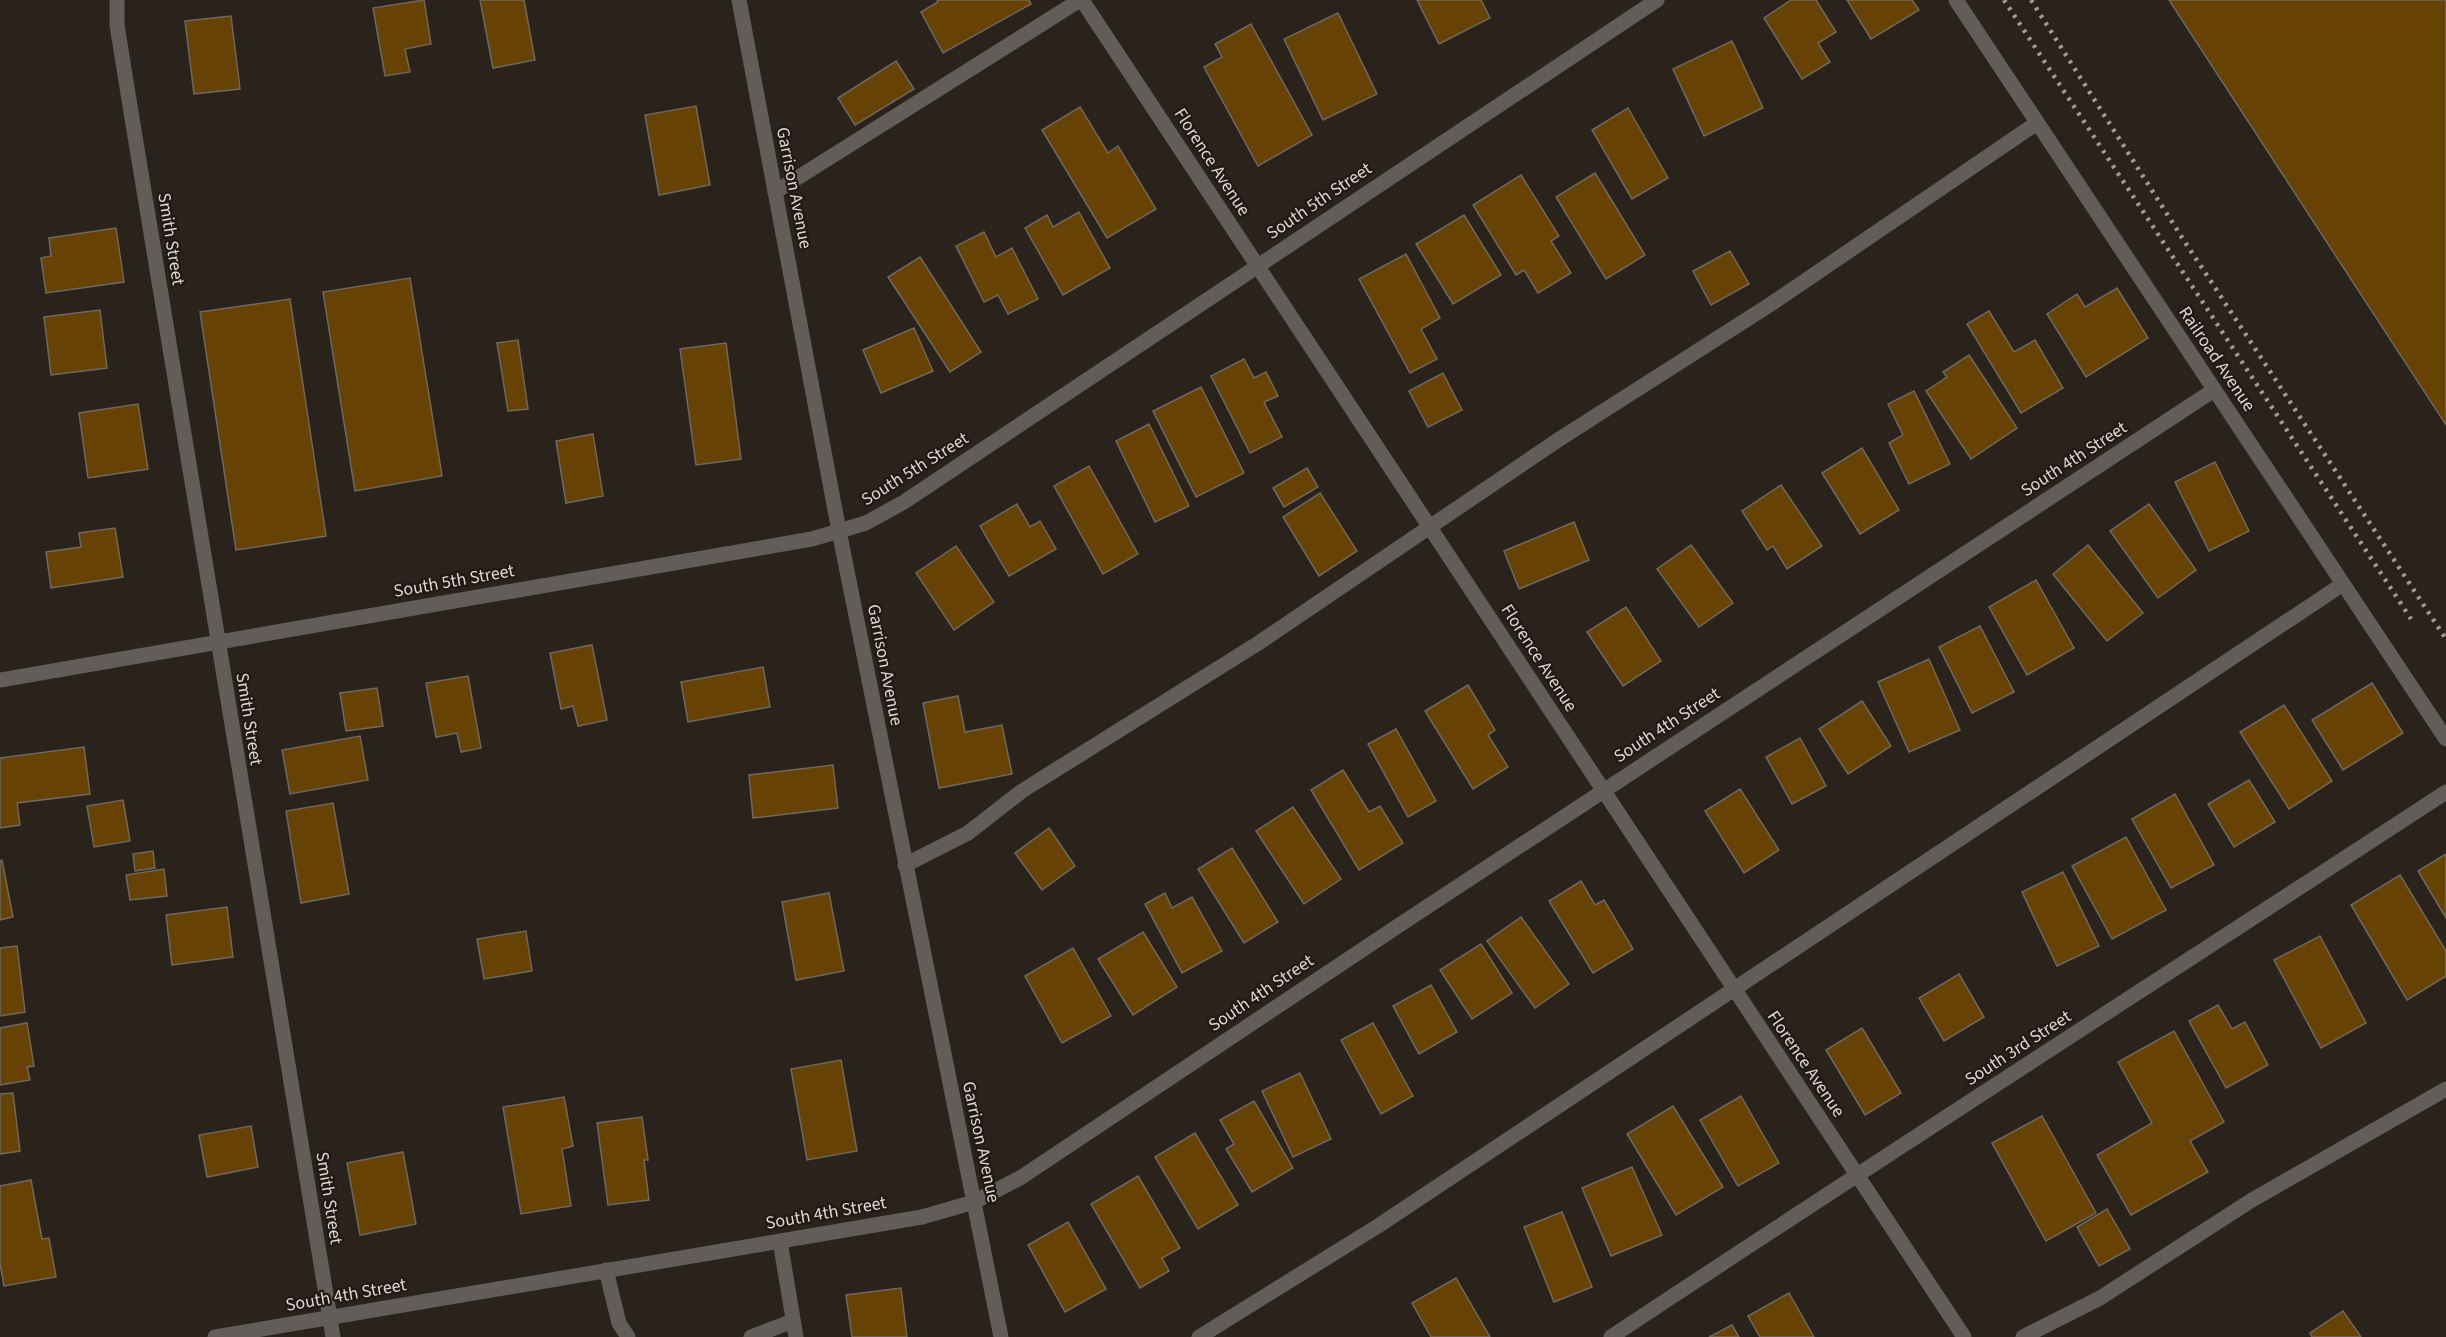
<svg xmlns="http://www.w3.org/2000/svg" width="2446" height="1337" font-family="'Source Sans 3',sans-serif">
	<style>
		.building { fill: #664305; stroke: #70685e; stroke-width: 1.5 }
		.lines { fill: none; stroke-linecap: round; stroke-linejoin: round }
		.lane { stroke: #615d59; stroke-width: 15 }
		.street { stroke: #615d59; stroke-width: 15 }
		.rail { stroke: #a29c96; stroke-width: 4.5; stroke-dasharray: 3 6; stroke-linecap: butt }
		.labels { text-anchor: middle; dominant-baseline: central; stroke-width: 4.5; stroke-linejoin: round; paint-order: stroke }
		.street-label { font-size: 18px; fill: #ddd8d3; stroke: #201a11 }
	</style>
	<rect width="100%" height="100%" fill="#2a231b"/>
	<g class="building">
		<polygon points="424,0 431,44 405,49 410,72 385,76 373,8"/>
		<polygon points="480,0 524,0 535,60 493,68"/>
		<polygon points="937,0 1029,0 1031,4 943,53 921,12 938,2"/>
		<polygon points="1417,0 1481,0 1490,18 1439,44"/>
		<polygon points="1791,0 1816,0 1836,32 1818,43 1830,62 1802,79 1764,18"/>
		<polygon points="1847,0 1912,0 1919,10 1871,39"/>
		<polygon points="2169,0 2446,0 2446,425"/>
		<polygon points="1338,13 1377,94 1323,120 1284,39"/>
		<polygon points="231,16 240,89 194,94 185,21"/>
		<polygon points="1251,24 1312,135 1258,166 1204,67 1222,57 1215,44"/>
		<polygon points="1732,41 1763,108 1704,136 1673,69"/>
		<polygon points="896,61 914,89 855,125 838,98"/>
		<polygon points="696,106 710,185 659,195 645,115"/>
		<polygon points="1080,107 1108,153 1118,146 1156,209 1107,238 1042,130"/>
		<polygon points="1628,108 1668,178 1632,199 1592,130"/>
		<polygon points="1595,173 1645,255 1606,279 1556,197"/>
		<polygon points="1521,175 1559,236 1551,241 1571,273 1538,293 1524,270 1516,275 1473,205"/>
		<polygon points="1079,212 1110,268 1063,295 1025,228 1047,215 1053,227"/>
		<polygon points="1464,215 1501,275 1453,304 1416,244"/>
		<polygon points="116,228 124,282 46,293 41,258 51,256 49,238"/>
		<polygon points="984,232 996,257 1012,248 1038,299 1008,314 998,295 984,302 956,246"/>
		<polygon points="1730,251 1749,284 1711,305 1693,271"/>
		<polygon points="1406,254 1440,318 1421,329 1437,359 1410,373 1359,279"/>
		<polygon points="920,257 981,352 950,372 888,277"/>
		<polygon points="410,278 442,476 355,491 323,292"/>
		<polygon points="2117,288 2148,338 2086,377 2047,314 2077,294 2085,307"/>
		<polygon points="290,299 326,536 236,550 200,312"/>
		<polygon points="100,310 107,368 51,375 44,317"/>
		<polygon points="1989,311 2014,352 2035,340 2063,388 2021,413 1967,324"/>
		<polygon points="914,328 933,371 881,393 863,350"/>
		<polygon points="518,340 528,409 508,411 497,343"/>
		<polygon points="726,343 741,459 696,465 680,349"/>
		<polygon points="1969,355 2017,428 1971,459 1926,391 1947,377 1943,372"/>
		<polygon points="1244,359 1254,378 1266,372 1278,396 1264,402 1282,437 1250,453 1211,376"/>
		<polygon points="1443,373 1462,410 1428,427 1409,391"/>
		<polygon points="1201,387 1244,473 1196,497 1153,411"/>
		<polygon points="1914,391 1950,464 1909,484 1889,443 1903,435 1888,404"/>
		<polygon points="138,404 148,469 88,478 79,413"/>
		<polygon points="1149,424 1189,506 1155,522 1116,441"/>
		<polygon points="593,434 603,496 566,503 556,441"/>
		<polygon points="1862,448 1899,510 1860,534 1822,473"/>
		<polygon points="2215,462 2249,531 2209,551 2175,482"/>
		<polygon points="1089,466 1138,554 1103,574 1054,486"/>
		<polygon points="1307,468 1318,487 1284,507 1273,488"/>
		<polygon points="1781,485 1822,546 1787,569 1773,546 1767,550 1742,511"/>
		<polygon points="1320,493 1357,551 1319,576 1283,517"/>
		<polygon points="1017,504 1030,527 1040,521 1056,549 1009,576 980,526"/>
		<polygon points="2149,504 2196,570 2158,598 2110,531"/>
		<polygon points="1574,522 1589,560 1519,589 1504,551"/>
		<polygon points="115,528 123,577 51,588 46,552 81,547 79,533"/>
		<polygon points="1691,545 1733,603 1699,627 1657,569"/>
		<polygon points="2088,545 2143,613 2107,641 2053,574"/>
		<polygon points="956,546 994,602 954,630 916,573"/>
		<polygon points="2036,580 2074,648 2027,675 1989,607"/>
		<polygon points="1626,607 1661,661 1623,686 1587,632"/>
		<polygon points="1980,626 2014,692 1972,713 1939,647"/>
		<polygon points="592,645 607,720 578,726 573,706 561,709 550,653"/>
		<polygon points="1929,659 1960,730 1909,752 1878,682"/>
		<polygon points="763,667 770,707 688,722 681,682"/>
		<polygon points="468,676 481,748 461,752 457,733 436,737 426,683"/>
		<polygon points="2372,683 2403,733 2343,770 2312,720"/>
		<polygon points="1468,685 1495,730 1488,735 1508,767 1473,789 1425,711"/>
		<polygon points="377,688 383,726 346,731 340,693"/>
		<polygon points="958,696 965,732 1002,725 1012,774 939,788 923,703"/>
		<polygon points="1862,701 1891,746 1848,774 1819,729"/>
		<polygon points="2284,705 2332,781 2289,809 2240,732"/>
		<polygon points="1396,729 1436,801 1408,817 1368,744"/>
		<polygon points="360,736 368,780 290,794 282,750"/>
		<polygon points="1800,738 1826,786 1792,804 1766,757"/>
		<polygon points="84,747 90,794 17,803 20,825 0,828 0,758"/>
		<polygon points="833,765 838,808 753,818 749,775"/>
		<polygon points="1343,770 1369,812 1380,806 1403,843 1359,870 1311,790"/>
		<polygon points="2249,780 2275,822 2234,847 2208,804"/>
		<polygon points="1740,789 1779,850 1744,873 1705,811"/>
		<polygon points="2175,794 2214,865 2171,888 2132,819"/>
		<polygon points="123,800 130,841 94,847 87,806"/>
		<polygon points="333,803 349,894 301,903 286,811"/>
		<polygon points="1293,807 1341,879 1304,904 1256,831"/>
		<polygon points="1049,828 1075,866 1042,890 1015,853"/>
		<polygon points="2126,837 2166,910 2112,939 2072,866"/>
		<polygon points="1232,848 1278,922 1244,943 1198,869"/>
		<polygon points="153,851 155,868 135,871 133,854"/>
		<polygon points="2446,854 2446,918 2418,871"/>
		<polygon points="2,860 13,917 0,920 0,861"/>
		<polygon points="164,869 167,896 130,900 126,875"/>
		<polygon points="2063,872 2099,946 2057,966 2022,892"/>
		<polygon points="2400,875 2446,951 2446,976 2407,1000 2351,905"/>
		<polygon points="1581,881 1595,905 1604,900 1633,949 1593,973 1549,901"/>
		<polygon points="829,893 844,971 796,980 782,902"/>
		<polygon points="1165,893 1172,908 1192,897 1222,951 1182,973 1145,904"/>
		<polygon points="227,907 233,957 172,965 166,915"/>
		<polygon points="1521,917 1569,984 1535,1008 1487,941"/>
		<polygon points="526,931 532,971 484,979 477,939"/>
		<polygon points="1143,932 1177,987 1133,1015 1098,959"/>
		<polygon points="2320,936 2366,1023 2321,1048 2274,960"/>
		<polygon points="1481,944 1512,993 1472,1019 1440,970"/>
		<polygon points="17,946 25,1012 0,1016 0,948"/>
		<polygon points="1073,948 1111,1016 1062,1043 1025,976"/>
		<polygon points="1959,974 1984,1017 1944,1041 1919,998"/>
		<polygon points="1431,985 1457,1032 1419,1054 1393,1006"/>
		<polygon points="2218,1005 2232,1029 2245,1022 2268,1065 2226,1088 2189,1021"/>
		<polygon points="27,1023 34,1066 27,1067 30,1080 0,1085 0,1028"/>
		<polygon points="1373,1023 1413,1096 1381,1114 1341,1040"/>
		<polygon points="1862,1028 1901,1093 1865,1115 1826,1050"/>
		<polygon points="2174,1031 2224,1122 2190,1141 2208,1172 2131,1215 2097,1155 2152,1123 2118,1062"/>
		<polygon points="841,1060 857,1151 807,1160 791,1069"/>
		<polygon points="1300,1073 1331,1139 1293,1157 1262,1091"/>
		<polygon points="13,1093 20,1151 0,1154 0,1094"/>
		<polygon points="1741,1096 1779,1163 1738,1186 1700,1120"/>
		<polygon points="564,1097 573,1146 562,1149 571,1206 521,1214 503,1107"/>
		<polygon points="1254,1101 1293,1168 1252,1192 1226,1149 1234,1144 1220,1120"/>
		<polygon points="1673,1106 1723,1187 1676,1215 1627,1134"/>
		<polygon points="2042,1116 2096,1213 2046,1241 1992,1143"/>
		<polygon points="642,1117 648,1160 644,1160 649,1200 608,1205 597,1123"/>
		<polygon points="251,1126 258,1167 207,1177 199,1135"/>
		<polygon points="1195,1133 1238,1205 1198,1229 1155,1157"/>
		<polygon points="403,1152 416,1224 360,1235 347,1163"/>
		<polygon points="1632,1167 1662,1235 1611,1256 1582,1188"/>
		<polygon points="1138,1176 1180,1248 1162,1258 1169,1271 1140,1288 1091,1204"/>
		<polygon points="31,1180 42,1239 49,1238 56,1277 4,1286 0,1264 0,1186"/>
		<polygon points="2107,1209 2130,1249 2099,1266 2077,1227"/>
		<polygon points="1562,1212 1592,1287 1554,1302 1524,1227"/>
		<polygon points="1068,1222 1106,1289 1065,1312 1028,1245"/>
		<polygon points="1456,1278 1490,1337 1431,1337 1412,1303"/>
		<polygon points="901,1288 907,1337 852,1337 846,1295"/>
		<polygon points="1789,1293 1814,1337 1760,1337 1748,1316"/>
		<polygon points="2343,1311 2361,1337 2312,1337 2310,1333"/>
		<polygon points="1732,1325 1739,1337 1709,1337"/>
	</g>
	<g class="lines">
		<g class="lane">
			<polyline points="775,192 1080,0"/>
			<polyline points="905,865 968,833 1022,791 1257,644 1558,440 1771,304 2037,123"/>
			<polyline points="780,1241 796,1337"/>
			<polyline points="606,1270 619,1323 628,1337"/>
			<polyline points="751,1337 793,1321"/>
			<polyline points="1199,1337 1378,1226 2343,584"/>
			<polyline points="2023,1337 2100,1298 2252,1200 2446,1089"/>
		</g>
		<g class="street">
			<polyline points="117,0 117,25 130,106 333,1337"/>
			<polyline points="739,0 839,531 1001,1337"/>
			<polyline points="1082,0 1964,1337"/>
			<polyline points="1956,0 2446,739"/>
			<polyline points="0,680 812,539 866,523 904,502 1657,0"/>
			<polyline points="215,1337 922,1217 974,1202 1020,1178 1407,920 2214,390"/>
			<path d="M 1611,1337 C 1888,1153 2168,974 2446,792"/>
		</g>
		<g class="rail">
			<polyline points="2004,0 2411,619"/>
			<polyline points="2031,0 2181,236 2446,639"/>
		</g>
	</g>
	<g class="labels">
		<g class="street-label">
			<text transform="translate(1212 162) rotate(57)">Florence Avenue</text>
			<text transform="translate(794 188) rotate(79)">Garrison Avenue</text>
			<text transform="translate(1319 201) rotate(-34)">South 5th Street</text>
			<text transform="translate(171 239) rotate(81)">Smith Street</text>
			<text transform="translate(2217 359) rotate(56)">Railroad Avenue</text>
			<text transform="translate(2074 459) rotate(-33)">South 4th Street</text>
			<text transform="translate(915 469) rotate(-32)">South 5th Street</text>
			<text transform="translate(454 581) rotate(-10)">South 5th Street</text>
			<text transform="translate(1539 658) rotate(57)">Florence Avenue</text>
			<text transform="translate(885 665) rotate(79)">Garrison Avenue</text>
			<text transform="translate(249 719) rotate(81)">Smith Street</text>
			<text transform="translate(1667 725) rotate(-33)">South 4th Street</text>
			<text transform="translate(1261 993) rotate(-34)">South 4th Street</text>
			<text transform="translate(2018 1048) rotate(-33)">South 3rd Street</text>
			<text transform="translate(1806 1064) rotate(56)">Florence Avenue</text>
			<text transform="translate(981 1142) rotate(78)">Garrison Avenue</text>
			<text transform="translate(329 1198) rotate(81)">Smith Street</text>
			<text transform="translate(826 1213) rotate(-10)">South 4th Street</text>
			<text transform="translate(346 1295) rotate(-10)">South 4th Street</text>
		</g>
	</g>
</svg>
